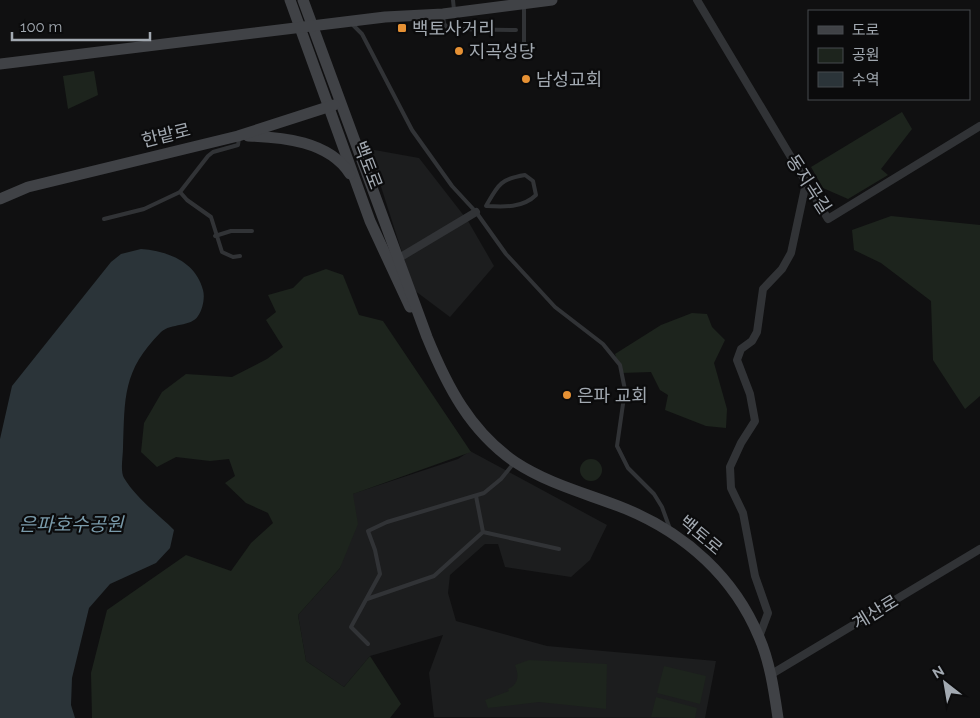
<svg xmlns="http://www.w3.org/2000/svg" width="980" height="718" font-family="Raleway,'Noto Sans KR',sans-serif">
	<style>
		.built { fill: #1c1d1e }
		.green { fill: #1d241d }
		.water { fill: #2b3439 }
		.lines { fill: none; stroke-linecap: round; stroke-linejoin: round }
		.lane { stroke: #313336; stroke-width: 4 }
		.street { stroke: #313336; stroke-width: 8 }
		.secondary { stroke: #404246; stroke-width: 11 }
		.poi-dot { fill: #e69134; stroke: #0b0b0c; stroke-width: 2 }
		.labels { text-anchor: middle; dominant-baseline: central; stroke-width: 4.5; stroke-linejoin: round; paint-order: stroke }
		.poi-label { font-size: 18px; fill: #a2a9b1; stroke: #0b0b0c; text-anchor: start }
		.street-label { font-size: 18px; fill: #a2a9b1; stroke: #0b0b0c }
		.water-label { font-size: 19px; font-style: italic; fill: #7a9bab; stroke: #0b0b0c }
	</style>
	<rect width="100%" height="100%" fill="#101011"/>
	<g class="built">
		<polygon points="369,149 419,158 468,221 494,266 450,317 414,290"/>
		<polygon points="470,451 607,525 590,560 571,577 505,567 498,544 485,544 450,575 448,593 456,621 547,646 716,661 705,718 434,717 429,673 443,635 370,656 344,687 306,661 298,615 340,568 352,494 458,459"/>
	</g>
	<g class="green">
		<polygon points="94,71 98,95 68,109 63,76"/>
		<polygon points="902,112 912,129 881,169 888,175 848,199 823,188 811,167"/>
		<polygon points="891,216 980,225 980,396 965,409 933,360 931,301 881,263 854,250 852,230"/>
		<polygon points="326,269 343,275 359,315 383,321 471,452 353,494 358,524 340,568 298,615 306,661 344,687 370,656 401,704 390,718 92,718 91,673 107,610 186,555 231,571 251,543 273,523 268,513 246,503 225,483 235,476 229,459 210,461 176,457 157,467 141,452 144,423 162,392 186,374 232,377 267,359 283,347 266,320 276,312 268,295 293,288 304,277"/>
		<polygon points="692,313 707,314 712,327 725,340 714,363 727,409 726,428 706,426 665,410 668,395 660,390 651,372 621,373 615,354 661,325"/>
		<circle cx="591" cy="470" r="11"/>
		<path d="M 529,660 L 607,664 L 606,709 L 539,702 L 488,708 L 485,700 L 509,691 L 508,689 C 519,684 519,675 515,665 Z"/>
		<polygon points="664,666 706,676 700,704 657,693"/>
		<polygon points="656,697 697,708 695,718 651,717"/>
	</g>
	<path class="water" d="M 141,249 C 168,251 196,262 203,290 C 205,297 203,309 198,316 C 191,327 171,323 161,332 C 122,371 125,398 123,448 C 123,456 120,471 124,478 C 137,499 157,513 174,530 L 170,548 L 156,563 L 110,584 L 89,608 L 72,678 L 71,705 L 75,718 L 0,718 L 0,439 L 12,386 L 111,262 L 121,254 Z"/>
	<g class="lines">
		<g class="lane">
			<polyline points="453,0 454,10"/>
			<polyline points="524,6 524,55"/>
			<polyline points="443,16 444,24 449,29 516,30"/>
			<polyline points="352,24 362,34 412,130 452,186 476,212 506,254 555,307 603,344 620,365 625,390 617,446 628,468 654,494 662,507 670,529"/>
			<path d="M 525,175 L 533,181 L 536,195 C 523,208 504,207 486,206 C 498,185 500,179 525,175 Z"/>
			<polyline points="180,192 187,200 211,217 222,252 233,257 240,256"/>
			<polyline points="104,219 144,209 180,192 208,156 213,152 238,145 239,138"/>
			<polyline points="215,236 231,231 252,231"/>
			<polyline points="476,496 483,532 559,549"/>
			<polyline points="367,599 434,576 483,532"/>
			<polyline points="368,644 351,627 380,574 375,550 368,531 387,522 484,493 501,479 514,463"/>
		</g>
		<g class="street">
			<polyline points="697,0 828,219 980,126"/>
			<polyline points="394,261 476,212"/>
			<polyline points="759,637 768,613 755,576 743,513 731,488 730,467 741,443 755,421 750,394 737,360 741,349 752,341 757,332 763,289 782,269 791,253 806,183"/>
			<polyline points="770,675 980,549"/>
		</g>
		<g class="secondary">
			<polyline points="290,0 370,221 410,307"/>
			<path d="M 303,0 L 427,337 C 447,386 470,431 515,462 C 550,485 589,494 626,509 C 686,534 734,577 759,637 C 770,662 774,691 778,718"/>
			<polyline points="0,64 385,17 443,14 552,0"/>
			<path d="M 248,136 C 282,137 329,141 350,174"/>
			<polyline points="0,199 28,187 238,136 334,105"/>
		</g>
	</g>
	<g class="poi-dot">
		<rect x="397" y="23" width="10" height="10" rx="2.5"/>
		<circle cx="459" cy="51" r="5"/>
		<circle cx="526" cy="79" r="5"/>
		<circle cx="567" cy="395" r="5"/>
	</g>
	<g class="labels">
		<g class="poi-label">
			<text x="412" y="28">백토사거리</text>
			<text x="469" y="51">지곡성당</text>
			<text x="536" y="79">남성교회</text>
			<text x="577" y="395">은파 교회</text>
		</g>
		<g class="street-label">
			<text transform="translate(166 135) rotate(-14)">한밭로</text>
			<text transform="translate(368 165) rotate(69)">백토로</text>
			<text transform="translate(809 184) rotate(57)">동지곡길</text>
			<text transform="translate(701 535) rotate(40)">백토로</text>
			<text transform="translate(875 612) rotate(-31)">계산로</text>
		</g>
		<g class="water-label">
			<text x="71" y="524">은파호수공원</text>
		</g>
	</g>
	<rect x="808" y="10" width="162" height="90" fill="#0b0b0c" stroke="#474a4e"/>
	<rect x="818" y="26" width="25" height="8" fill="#404246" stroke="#474a4e"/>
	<text x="852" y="35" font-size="15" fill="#a2a9b1">도로</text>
	<rect x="818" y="48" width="25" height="15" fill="#1d241d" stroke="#474a4e"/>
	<text x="852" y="60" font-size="15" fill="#a2a9b1">공원</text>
	<rect x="818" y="72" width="25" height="15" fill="#2b3439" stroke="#474a4e"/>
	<text x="852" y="85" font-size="15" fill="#a2a9b1">수역</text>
	<g transform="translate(945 683) rotate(329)" stroke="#0b0b0c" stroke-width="4" paint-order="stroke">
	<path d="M0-4L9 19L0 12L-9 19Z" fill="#a2a9b1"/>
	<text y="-8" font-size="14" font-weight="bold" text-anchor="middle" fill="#a2a9b1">N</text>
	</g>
	<path d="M12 32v8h138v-8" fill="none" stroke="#a2a9b1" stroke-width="2.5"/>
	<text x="20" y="32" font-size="15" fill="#a2a9b1" stroke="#0b0b0c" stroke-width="4" paint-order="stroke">100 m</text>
</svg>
